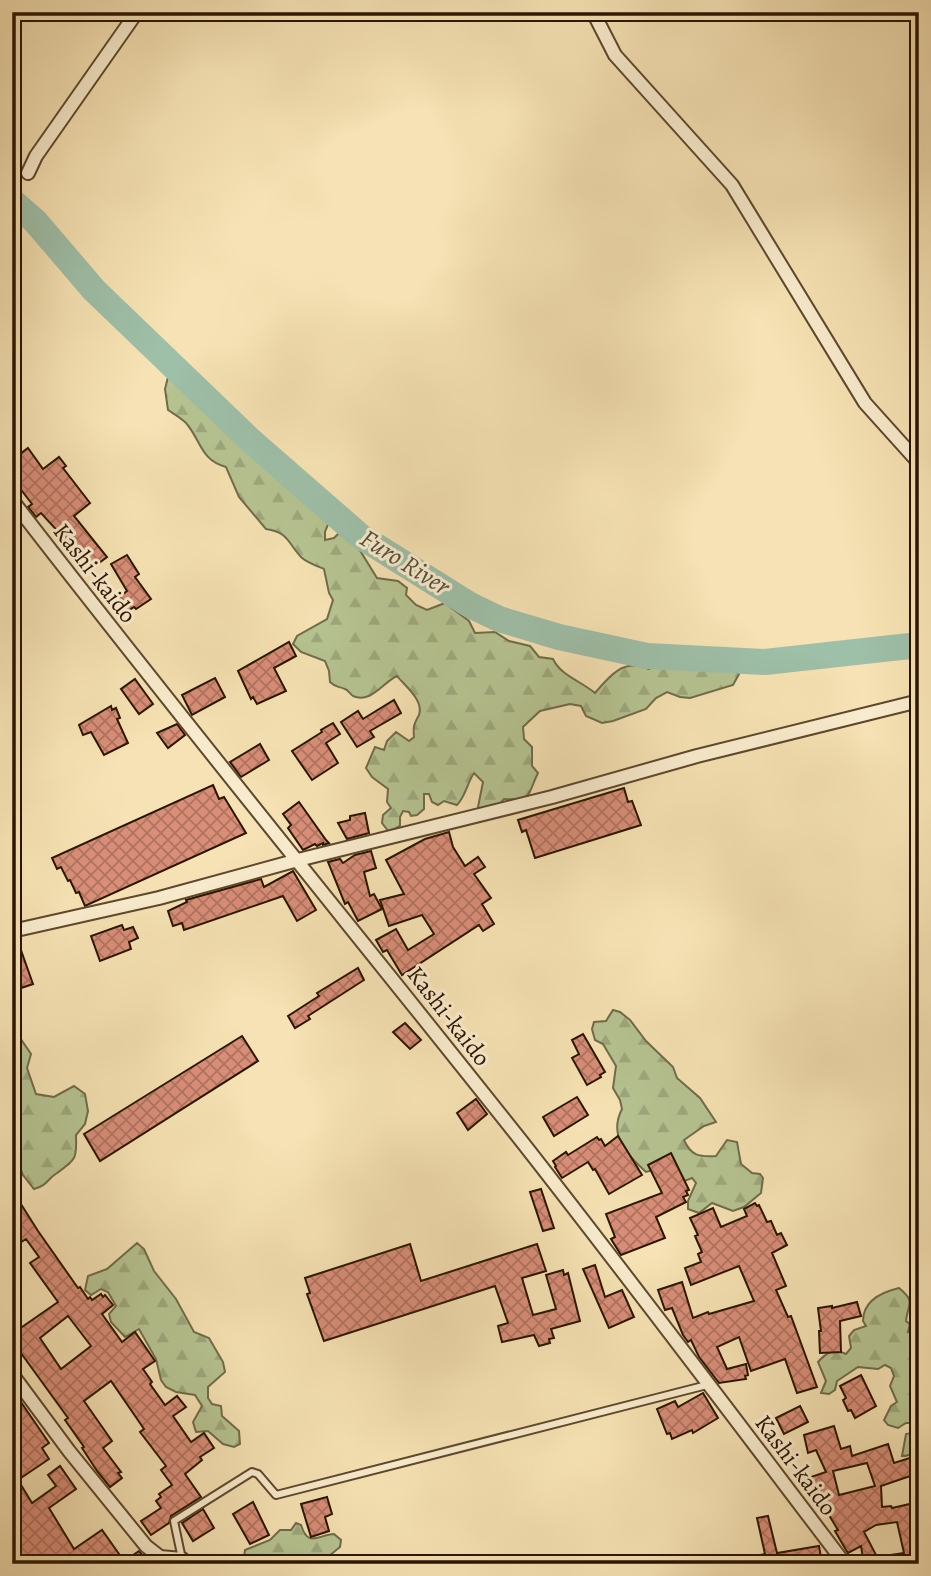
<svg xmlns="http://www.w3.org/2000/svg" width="931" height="1576" font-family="Alegreya,serif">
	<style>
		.forest { fill: url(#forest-firs); stroke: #706c49; stroke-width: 2 }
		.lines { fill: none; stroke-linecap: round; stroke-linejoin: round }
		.river { stroke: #9ebfa8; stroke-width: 26 }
		.building { fill: url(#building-cross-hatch); stroke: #2a1500; stroke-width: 2; fill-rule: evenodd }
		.service-casing { stroke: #5d482d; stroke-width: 10 }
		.minor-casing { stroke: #5d482d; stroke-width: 16 }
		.service { stroke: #f9ecce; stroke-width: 6 }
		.minor { stroke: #f9ecce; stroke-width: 12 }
		.labels { text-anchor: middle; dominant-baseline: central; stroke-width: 6; stroke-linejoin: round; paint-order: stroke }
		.street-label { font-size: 24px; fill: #2a1500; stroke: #f9ecce }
		.water-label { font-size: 26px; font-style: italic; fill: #53503b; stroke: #f9ecce }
	</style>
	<defs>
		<pattern id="forest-firs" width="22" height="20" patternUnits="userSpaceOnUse" patternTransform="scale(1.75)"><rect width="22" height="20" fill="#b6c492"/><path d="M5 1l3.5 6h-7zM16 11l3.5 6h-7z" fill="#9da87c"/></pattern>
		<pattern id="building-cross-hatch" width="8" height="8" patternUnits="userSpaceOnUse" patternTransform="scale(1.75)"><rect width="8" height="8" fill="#d98e78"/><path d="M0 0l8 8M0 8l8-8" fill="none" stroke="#b07360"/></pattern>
	</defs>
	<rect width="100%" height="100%" fill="#f6e2b4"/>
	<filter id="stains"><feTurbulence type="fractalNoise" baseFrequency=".00286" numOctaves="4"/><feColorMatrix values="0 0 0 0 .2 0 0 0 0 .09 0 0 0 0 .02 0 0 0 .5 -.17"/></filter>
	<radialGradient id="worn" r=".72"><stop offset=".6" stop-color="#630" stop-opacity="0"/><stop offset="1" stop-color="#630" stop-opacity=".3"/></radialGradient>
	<g class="forest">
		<path d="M 168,377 L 179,383 L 220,420 L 234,436 L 257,457 L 284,475 L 289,484 L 320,510 L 329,522 L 325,532 L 325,540 L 334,538 L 341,531 L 356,544 L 377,578 L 398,581 L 407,588 L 406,595 L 416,605 L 427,610 L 445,603 L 469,621 L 475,633 L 495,632 L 509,641 L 530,646 L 539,657 L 553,659 C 561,676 581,681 595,693 C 610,675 624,658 649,669 L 660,664 L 670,650 L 679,650 L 691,662 L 700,663 L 708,655 L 721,657 L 725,665 L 739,674 L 733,685 L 690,698 L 680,697 L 667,692 L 656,698 L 646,709 L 613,721 L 602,723 L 586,716 L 581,706 L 570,704 L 540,711 L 523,727 L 524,739 L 532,747 L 532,766 L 538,773 C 527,795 533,801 504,799 L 497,807 L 482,811 L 478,807 L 483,782 L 474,773 C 467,783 466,796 457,805 L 444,801 L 438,805 L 432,802 L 429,794 L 424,794 L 424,809 L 417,815 L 411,816 L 409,812 L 403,811 L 400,817 L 400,826 L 389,832 L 382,823 L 383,815 L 391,808 L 387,802 L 388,789 L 372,777 L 366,768 L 375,747 L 384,750 L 387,741 L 396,732 L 409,741 L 414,737 C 413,726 414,724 419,715 C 424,700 405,686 397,676 C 383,682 371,704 353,696 C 350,694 348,690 345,689 C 338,686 336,688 330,682 L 329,671 L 325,661 L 301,652 L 293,644 L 297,636 L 327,619 L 333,600 L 329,593 L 324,569 C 317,566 308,563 302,558 C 288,544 289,532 266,529 L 239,497 L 226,467 C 200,460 201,440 186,423 C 181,418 174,414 168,410 L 165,389 Z"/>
		<path d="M 613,1010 L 620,1012 L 630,1020 L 646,1041 L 673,1067 L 677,1078 L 700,1098 L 716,1122 L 704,1126 L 684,1140 C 691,1156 699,1157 716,1156 L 727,1140 L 737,1142 L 741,1164 L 752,1173 L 760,1174 L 763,1178 L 761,1193 L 744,1207 L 733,1211 L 712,1203 L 699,1213 L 688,1209 L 688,1201 L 696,1183 L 692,1178 L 682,1182 L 657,1169 L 646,1172 C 627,1155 608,1136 622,1109 L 620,1100 L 613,1088 L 616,1066 L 603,1044 L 595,1040 L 592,1029 L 594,1022 L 606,1021 Z"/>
		<path d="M 12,1026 L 31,1054 L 27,1068 L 36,1094 L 54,1097 L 74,1086 L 85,1094 L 88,1111 L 85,1124 L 76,1135 C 77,1159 76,1159 57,1173 C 46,1180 48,1185 34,1189 L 23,1175 L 12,1147 Z"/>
		<polygon points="137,1243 144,1249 154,1271 176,1299 194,1332 209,1338 223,1362 225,1372 208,1387 208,1398 212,1404 221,1406 222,1416 239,1431 240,1444 234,1447 223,1444 208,1431 196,1432 193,1422 202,1406 195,1395 176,1392 166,1387 161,1380 156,1359 139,1329 125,1337 111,1322 109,1314 116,1306 108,1292 101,1289 91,1295 85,1290 88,1276 107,1269"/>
		<path d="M 899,1288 C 916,1302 908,1303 906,1321 L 910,1324 L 908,1332 L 915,1334 L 919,1326 L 919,1444 C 915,1453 911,1456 902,1456 L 906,1434 L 918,1432 L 916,1423 L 906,1423 L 898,1428 L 888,1425 L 884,1420 L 891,1406 L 897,1402 L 890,1386 L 894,1376 L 891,1368 L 885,1365 L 878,1369 L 858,1367 L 837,1381 L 835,1390 L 829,1394 L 821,1393 L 826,1381 L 818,1362 C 827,1352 834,1348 846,1354 L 851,1348 L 849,1336 L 854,1330 L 866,1326 L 863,1321 C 863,1301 882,1292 899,1288 Z"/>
		<path d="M 296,1523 L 301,1525 C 308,1548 318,1535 334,1534 L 341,1540 L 340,1547 L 329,1556 L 332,1564 L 279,1564 L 274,1561 L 267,1564 L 243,1564 L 245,1550 L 270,1540 L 280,1530 L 291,1530 Z"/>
	</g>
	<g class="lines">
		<polyline class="river" points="12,201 35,221 94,290 250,440 360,536 470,605 499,619 559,637 647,656 765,662 919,645"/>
	</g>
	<g class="building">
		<polygon points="28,448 43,469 59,457 66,466 63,468 90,503 74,516 107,557 87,572 60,541 64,538 41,513 36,517 33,513 28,507 32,504 12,478 12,460"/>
		<polygon points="127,555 139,574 135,577 151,599 136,609 134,607 128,611 118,598 127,591 111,564"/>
		<polygon points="289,642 296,656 274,668 286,691 257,704 253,697 251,699 238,671"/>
		<polygon points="215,678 225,697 192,715 182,695"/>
		<polygon points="135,679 153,704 139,714 121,689"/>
		<polygon points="394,700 401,713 370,731 374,737 357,747 341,722 358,711 363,719"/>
		<polygon points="111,706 112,710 116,708 120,718 117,719 128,743 104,755 91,732 83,735 79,725"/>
		<polygon points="333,723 340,734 326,743 338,763 312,780 292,751 322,732 321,730"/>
		<polygon points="177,724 185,735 168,748 157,733"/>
		<polygon points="260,744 269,760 241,777 230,762"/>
		<polygon points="213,785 219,799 224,797 246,833 85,906 79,892 76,893 70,880 68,881 61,867 57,869 52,858"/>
		<polygon points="624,788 628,802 632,801 641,825 535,858 526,830 522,832 518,820"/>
		<polygon points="299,802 326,840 329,843 323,845 323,843 317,846 315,844 303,850 288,828 291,825 283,814"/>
		<polygon points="365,813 369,833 347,839 338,823 350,820 350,816"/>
		<polygon points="449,832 453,847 465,866 478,857 485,867 474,874 491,898 482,904 494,924 483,931 479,925 402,975 387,950 383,952 376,940 396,929 408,950 434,934 422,915 389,926 380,900 404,894 386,860 425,839"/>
		<polygon points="371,851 376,868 364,872 370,896 374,894 382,909 358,921 348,902 345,904 328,862 340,859 343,863 355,855"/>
		<polygon points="293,871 316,910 297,921 283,896 184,930 182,923 173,926 168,911 187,902 186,900 261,879 264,887"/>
		<polygon points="122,925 124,930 133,927 138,938 129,942 131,949 100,961 91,936"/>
		<polygon points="17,939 33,984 12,991 12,940"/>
		<polygon points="358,968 364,980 308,1016 310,1019 295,1028 288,1016 319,996 317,993"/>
		<polygon points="405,1023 421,1040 410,1049 393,1032"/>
		<polygon points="583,1034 605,1072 600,1075 601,1077 587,1085 572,1058 579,1054 572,1040"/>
		<polygon points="242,1036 258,1061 100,1161 84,1134"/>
		<polygon points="577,1097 588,1115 554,1136 543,1117"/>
		<polygon points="476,1099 487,1114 468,1130 457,1113"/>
		<polygon points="618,1136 642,1175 609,1194 595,1169 593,1170 588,1162 562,1178 555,1167 556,1166 553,1161 566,1152 568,1155 597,1137 599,1140 601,1139 605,1146"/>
		<polygon points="671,1153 689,1190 686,1191 688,1195 683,1197 686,1202 656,1217 665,1238 621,1255 611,1239 615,1237 606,1214 662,1193 648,1165"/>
		<polygon points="541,1189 554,1228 543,1231 530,1192"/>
		<path d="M 12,1190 L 38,1231 L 78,1288 L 80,1287 L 88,1299 L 90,1297 L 92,1300 L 101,1294 L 103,1297 L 105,1295 L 113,1305 L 102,1314 L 122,1342 L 135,1332 L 155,1361 L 143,1369 L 152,1382 L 150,1384 L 165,1405 L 177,1396 L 186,1407 L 173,1416 L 191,1442 L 204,1433 L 214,1448 L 200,1457 L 202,1460 L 185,1474 L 201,1497 L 171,1516 L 169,1523 L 151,1535 L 141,1521 L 161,1508 L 156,1501 L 161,1497 L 159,1494 L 172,1485 L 161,1470 L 166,1466 L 140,1432 L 144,1429 L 111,1381 L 84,1401 L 112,1441 L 103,1448 L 121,1472 L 118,1473 L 122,1478 L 110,1487 L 97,1471 L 82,1448 L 84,1447 L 65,1420 L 68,1418 L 18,1349 L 12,1353 L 12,1334 L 58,1302 L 30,1263 L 39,1257 L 26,1239 L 12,1248 ZM 68,1316 L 91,1346 L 61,1369 L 40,1338 Z"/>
		<polygon points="755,1203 757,1206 759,1205 767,1222 771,1221 777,1235 781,1233 787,1245 772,1253 786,1286 776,1290 788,1317 791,1316 817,1387 797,1393 785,1359 751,1371 739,1337 717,1347 727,1369 746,1364 748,1375 745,1376 746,1379 719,1383 699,1357 691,1340 688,1342 683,1335 672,1308 665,1310 658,1290 682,1282 693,1318 708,1312 709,1314 754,1301 739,1266 691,1285 685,1268 701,1262 698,1254 702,1252 695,1236 698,1235 690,1218 713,1208 721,1227 747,1216 744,1209"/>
		<polygon points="410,1244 421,1281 537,1244 546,1271 522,1278 533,1315 556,1309 546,1275 563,1270 564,1275 568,1273 580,1321 551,1329 554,1338 549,1339 550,1343 539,1346 534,1335 502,1342 498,1326 508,1323 495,1286 324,1341 307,1294 310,1293 305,1278"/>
		<polygon points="595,1265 605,1297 622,1290 634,1317 609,1328 583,1269"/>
		<polygon points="857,1302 861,1316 840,1321 841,1352 820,1353 819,1331 821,1331 818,1308 832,1306 832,1308"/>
		<polygon points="861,1375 876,1406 855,1418 851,1410 848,1411 843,1400 846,1398 840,1386"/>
		<polygon points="12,1389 49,1443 42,1448 49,1459 18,1480 32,1503 56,1486 48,1475 60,1466 76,1489 49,1508 74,1549 102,1530 124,1561 139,1551 149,1564 12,1564"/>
		<polygon points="703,1393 718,1418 693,1433 692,1430 672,1439 670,1433 667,1434 657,1409 675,1401 678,1407"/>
		<polygon points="800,1406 808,1422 784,1434 776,1418"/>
		<path d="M 834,1426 L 841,1449 L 850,1446 L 852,1456 L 888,1444 L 894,1463 L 919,1455 L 919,1473 L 881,1486 L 882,1507 L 891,1506 L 892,1508 L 914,1503 L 919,1524 L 919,1564 L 864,1564 L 861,1546 L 848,1553 L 846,1550 L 835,1531 L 838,1530 L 824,1507 L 821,1492 L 816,1493 L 808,1478 L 826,1472 L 816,1450 L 808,1453 L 804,1435 ZM 867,1463 L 875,1486 L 839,1495 L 833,1471 ZM 897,1522 L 904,1553 L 877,1557 L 864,1532 L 876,1525 Z"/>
		<polygon points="327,1497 332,1514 325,1517 329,1531 311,1537 301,1504"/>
		<polygon points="253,1502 269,1535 250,1544 233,1514"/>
		<polygon points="203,1509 214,1528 193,1541 182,1523"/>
		<polygon points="768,1516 777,1553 819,1546 822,1564 749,1564 749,1557 765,1554 757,1518"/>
	</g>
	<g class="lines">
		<defs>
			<polyline id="service" points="182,1559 174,1521 252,1472 258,1474 276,1495 707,1385"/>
			<g id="minor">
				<polyline points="593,12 615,55 732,185 865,403 919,463"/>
				<polyline points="28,173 36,156 137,12"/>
				<path d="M 12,500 C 179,717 353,929 523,1143 C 632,1282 738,1423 845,1564"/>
				<polyline points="12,931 159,898 298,860 552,797 697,756 919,701"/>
				<polyline points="12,1374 69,1451 146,1546 160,1557 182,1559 183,1564"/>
			</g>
		</defs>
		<use href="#service" class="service-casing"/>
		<use href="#minor" class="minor-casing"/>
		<use href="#service" class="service"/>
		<use href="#minor" class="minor"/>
	</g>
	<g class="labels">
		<g class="street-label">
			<text transform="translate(95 573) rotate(52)">Kashi-kaido</text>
			<text transform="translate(449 1016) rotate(52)">Kashi-kaido</text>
			<text transform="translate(796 1465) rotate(53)">Kashi-kaido</text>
		</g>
		<g class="water-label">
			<text transform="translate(405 562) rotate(32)">Furo River</text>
		</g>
	</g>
	<rect width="931" height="1576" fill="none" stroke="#f6e2b4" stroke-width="42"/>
	<rect x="14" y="14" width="903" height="1548" fill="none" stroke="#2a1500" stroke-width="3.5"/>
	<rect x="21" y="21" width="889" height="1534" fill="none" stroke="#2a1500" stroke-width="2"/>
	<rect width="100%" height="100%" filter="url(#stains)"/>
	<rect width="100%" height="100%" fill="url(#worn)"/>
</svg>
